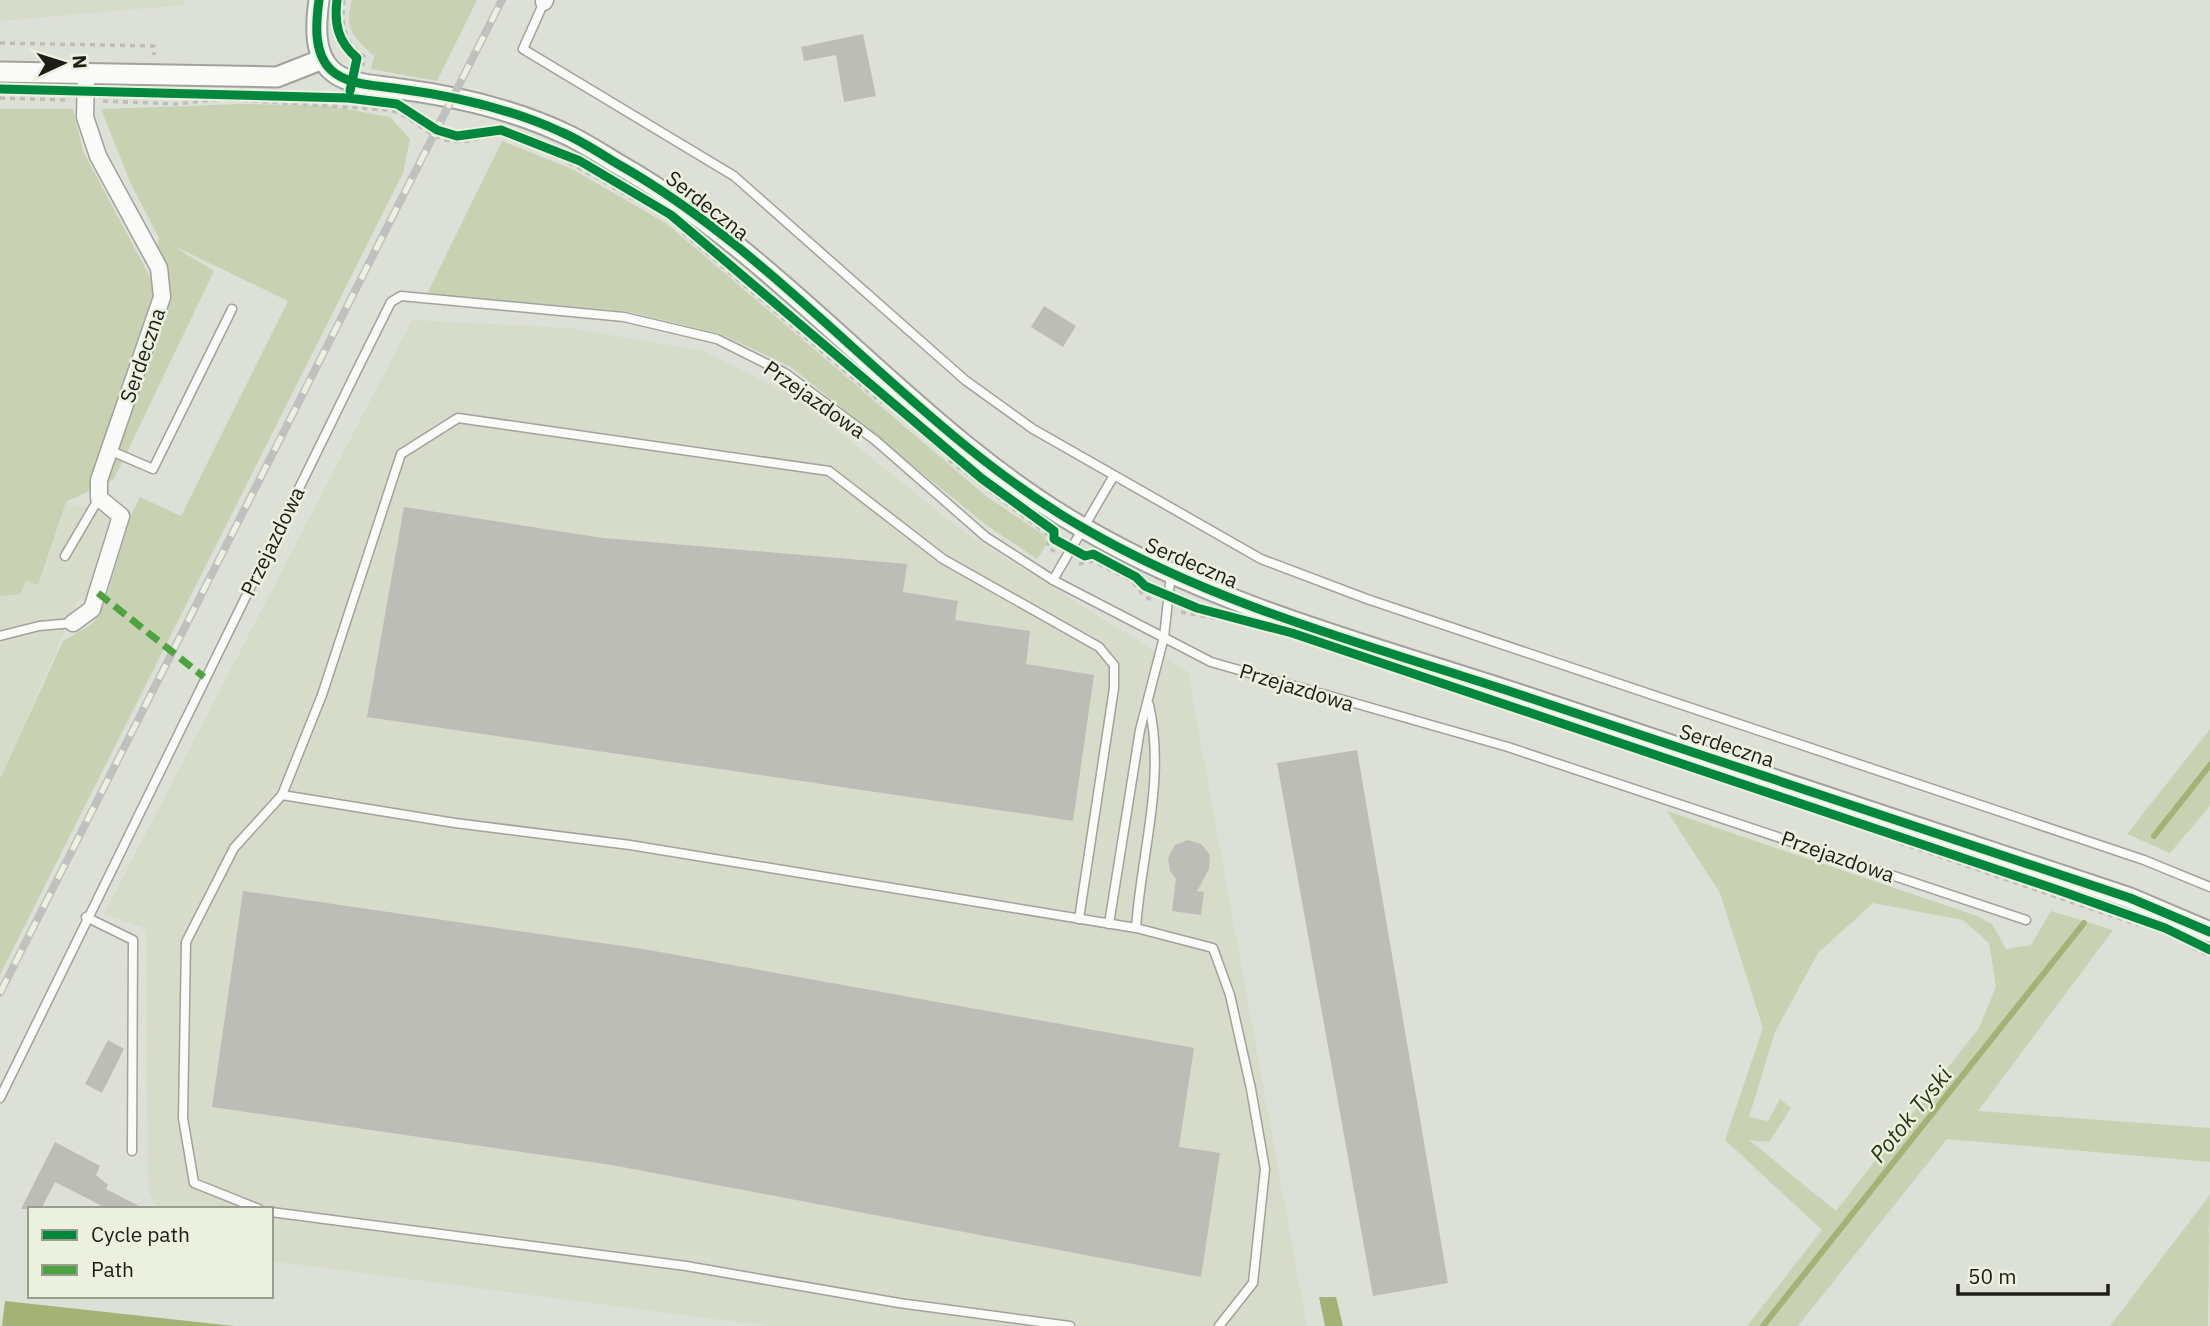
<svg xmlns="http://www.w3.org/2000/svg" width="2210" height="1326" font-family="'IBM Plex Sans',sans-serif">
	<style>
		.built { fill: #d6dcc9 }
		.green { fill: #c8d1b1; fill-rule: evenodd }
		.water { fill: #a4b276 }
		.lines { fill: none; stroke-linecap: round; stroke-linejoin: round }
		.stream { stroke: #a4b276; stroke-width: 6 }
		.building { fill: #bbbdb6 }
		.service-casing { stroke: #a0a29b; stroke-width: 11 }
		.minor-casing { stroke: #a0a29b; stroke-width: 19 }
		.tertiary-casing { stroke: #a0a29b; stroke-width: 23 }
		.path { stroke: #bdbebb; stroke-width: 3.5; stroke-dasharray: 5 5; stroke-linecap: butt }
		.service { stroke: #fafaf9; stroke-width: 8 }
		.minor { stroke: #fafaf9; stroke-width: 16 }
		.tertiary { stroke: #fafaf9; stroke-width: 19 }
		.rail-casing { stroke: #c0c1be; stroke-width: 8 }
		.rail { stroke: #ecf1df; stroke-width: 5; stroke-dasharray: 16; stroke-linecap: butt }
		.quiet { stroke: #4fa240; stroke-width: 7; stroke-dasharray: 14 7; stroke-linecap: butt }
		.cycleway-casing { stroke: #ecf1df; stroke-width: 13 }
		.cycleway { stroke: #00873e; stroke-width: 9 }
		.labels { text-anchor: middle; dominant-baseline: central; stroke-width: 5; stroke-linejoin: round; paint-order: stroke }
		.street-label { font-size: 21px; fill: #1d1e18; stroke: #ecf1df }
		.water-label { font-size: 23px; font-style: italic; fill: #2b3310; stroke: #ecf1df }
	</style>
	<rect width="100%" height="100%" fill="#dde0d6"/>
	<g class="built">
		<polygon points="0,0 184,0 184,5 0,21"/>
		<polygon points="412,320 569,328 704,351 797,398 961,530 1188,672 1307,1326 768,1326 271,1261 271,1209 158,1209 148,1189 146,929 104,914"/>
		<polygon points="66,502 114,518 86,601 79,599 0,779 0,596 20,594 25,581 38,585"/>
	</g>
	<g class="green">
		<path d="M 352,0 L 477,0 L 437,81 L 371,69 L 374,56 C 353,36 344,30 352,0 Z"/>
		<polygon points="241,104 329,106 390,117 410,139 403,173 0,975 0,779 63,641 92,624 105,602 130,517 140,497 181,516 288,301 170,244 214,271 114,479 66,502 38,585 26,581 20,594 0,596 0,109 73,109 83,151 150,277 159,238 130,182 101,109"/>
		<polygon points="502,141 572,169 667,224 986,496 1045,536 1046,545 1037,559 989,527 791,367 721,334 625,311 427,294"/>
		<polygon points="2210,729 2210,806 2170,853 2127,834"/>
		<path d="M 1667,811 L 1977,916 L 1992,924 L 2006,949 L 2031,945 L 2051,911 L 2113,930 L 1978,1111 L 2210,1128 L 2210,1162 L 1947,1139 L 1798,1326 L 1747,1326 L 1822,1230 L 1725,1140 L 1763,1028 L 1720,893 ZM 1873,903 L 1963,920 L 1989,943 L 1996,987 L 1979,1028 L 1836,1211 L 1749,1140 L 1769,1142 L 1791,1108 L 1780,1099 L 1768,1121 L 1749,1117 L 1775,1032 L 1818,953 Z"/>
		<polygon points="2210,1195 2208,1326 2110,1326"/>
	</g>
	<g class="water">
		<polygon points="1319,1297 1336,1297 1343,1326 1325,1326"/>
		<polygon points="5,1301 234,1326 2,1326"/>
	</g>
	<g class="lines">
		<g class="stream">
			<polyline points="2154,836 2210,765"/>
			<polyline points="1763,1326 2084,923"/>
		</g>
	</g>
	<g class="building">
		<polygon points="863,34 876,96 844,102 836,55 804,61 801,47"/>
		<polygon points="1044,306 1076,326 1063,347 1031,327"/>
		<polygon points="404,507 603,538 907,564 903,592 958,601 955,620 1030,631 1026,664 1094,675 1073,821 367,717"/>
		<polygon points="1357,750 1448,1283 1373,1296 1277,763"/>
		<polygon points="1188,840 1201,844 1210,855 1209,869 1197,891 1204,892 1201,915 1172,911 1176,879 1170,871 1168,858 1175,845"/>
		<polygon points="243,891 643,949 1194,1048 1179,1147 1220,1153 1201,1277 612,1165 212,1107"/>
		<polygon points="108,1040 124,1049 102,1093 85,1084"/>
		<polygon points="55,1142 100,1166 96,1175 108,1185 106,1189 145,1209 108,1209 55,1182 41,1209 21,1209"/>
	</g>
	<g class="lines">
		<defs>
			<g id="service">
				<polyline points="544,2 523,49 734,176 965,380 1033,429 1261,559 1367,599 2144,860 2210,887"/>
				<polyline points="109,450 153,469 232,309"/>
				<polyline points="65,556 99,498"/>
				<polyline points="1053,580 1113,477"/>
				<polyline points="0,636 39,626 73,623"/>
				<polyline points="282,795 322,695 401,454 458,418 829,471 943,559 1099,647 1114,665 1114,688 1079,919"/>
				<polyline points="86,917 133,940 132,1151"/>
				<polyline points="1109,924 1140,730 1164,637 1171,574"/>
				<path d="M 1136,928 C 1141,854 1166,779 1149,705"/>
				<polyline points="0,1098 359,366 391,302 401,296 624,317 717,339 785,373 875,440 986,537 1053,580 1211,662 1508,747 2026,920"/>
				<polyline points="259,1209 194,1183 183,1118 186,942 234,848 282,795 455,823 630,845 1136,928 1213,948 1230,995 1251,1089 1265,1169 1253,1283 1219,1326"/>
				<polyline points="271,1212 686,1266 899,1303 1070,1326"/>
			</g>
			<g id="minor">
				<polyline points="544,2 545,0"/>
				<polyline points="73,623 92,609 121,516 99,498 99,480 162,297 159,268 98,156 85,117 86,75"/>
			</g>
			<g id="tertiary">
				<path d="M 319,0 C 316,22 313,53 331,70 C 348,86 378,85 400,89 C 454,96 511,109 561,132 C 580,140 598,152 616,163 C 789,260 913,431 1085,529 C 1221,608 1376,647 1524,696 C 1726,762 1928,830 2130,898 L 2210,932"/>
				<polyline points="0,72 277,77 323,59"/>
			</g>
		</defs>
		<use href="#service" class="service-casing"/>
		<use href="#minor" class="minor-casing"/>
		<use href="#tertiary" class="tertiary-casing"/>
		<g class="path">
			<path d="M 344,0 C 341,22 344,44 364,56 L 363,66"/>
			<polyline points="0,43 154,46 154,55"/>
			<polyline points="0,98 67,100"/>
			<path d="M 103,101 L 176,104 L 222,99 L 389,110 C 410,115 424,133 445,140 C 468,146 487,133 503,136 C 544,145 597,178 633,199"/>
			<polyline points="683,233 882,403"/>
			<polyline points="949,460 1048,535 1048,548 1056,552"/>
			<polyline points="1079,564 1093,561 1132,581 1145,597 1155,601"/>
			<polyline points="1181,612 1235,622"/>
			<polyline points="1900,843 2138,925"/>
			<polyline points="2193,948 2210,956"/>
		</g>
		<use href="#service" class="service"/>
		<use href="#minor" class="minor"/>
		<use href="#tertiary" class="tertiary"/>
		<defs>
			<polyline id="rail" points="0,993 502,0"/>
		</defs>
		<use href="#rail" class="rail-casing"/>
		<use href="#rail" class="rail"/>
		<polyline class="quiet" points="98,593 204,677"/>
		<defs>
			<g id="cycleway">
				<path d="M 319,0 C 316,22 313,53 331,70 C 348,86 378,85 400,89 C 454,96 511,109 561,132 C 580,140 598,152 616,163 C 789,260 913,431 1085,529 C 1221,608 1376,647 1524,696 C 1726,762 1928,830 2130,898 L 2210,932"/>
				<path d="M 337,0 C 334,24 338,42 357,58 L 350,91"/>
				<polyline points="0,89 348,98 397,104 437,130 457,136 501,130 580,161 671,215 981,478 1054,531 1054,539 1085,556 1093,554 1136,577 1145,586 1197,608 1292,633 2058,890 2165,928 2210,950"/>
			</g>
		</defs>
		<use href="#cycleway" class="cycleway-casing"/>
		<use href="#cycleway" class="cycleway"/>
	</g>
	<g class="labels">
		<g class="street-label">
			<text transform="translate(708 205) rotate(38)">Serdeczna</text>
			<text transform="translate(142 355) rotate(-71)">Serdeczna</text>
			<text transform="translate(815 399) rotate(35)">Przejazdowa</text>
			<text transform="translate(272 541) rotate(-64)">Przejazdowa</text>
			<text transform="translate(1192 562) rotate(23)">Serdeczna</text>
			<text transform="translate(1297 687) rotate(17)">Przejazdowa</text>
			<text transform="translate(1727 745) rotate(18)">Serdeczna</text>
			<text transform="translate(1838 856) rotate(19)">Przejazdowa</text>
		</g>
		<g class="water-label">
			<text transform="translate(1910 1114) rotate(-51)">Potok Tyski</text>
		</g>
	</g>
	<rect x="28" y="1207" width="245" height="91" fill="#ecf1df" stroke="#999d8f" stroke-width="2"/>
	<rect x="42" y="1230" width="35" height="10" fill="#00873e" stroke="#999d8f" stroke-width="2"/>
	<text x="91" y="1242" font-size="21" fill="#1d1e18">Cycle path</text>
	<rect x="42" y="1265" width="35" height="10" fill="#4fa240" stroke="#999d8f" stroke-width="2"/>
	<text x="91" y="1277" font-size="21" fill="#1d1e18">Path</text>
	<g transform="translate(63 63) rotate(86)" stroke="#ecf1df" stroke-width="5" paint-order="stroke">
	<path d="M0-5L12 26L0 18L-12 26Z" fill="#1d1e18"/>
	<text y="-10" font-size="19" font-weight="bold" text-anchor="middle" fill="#1d1e18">N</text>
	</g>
	<path d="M1958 1284v10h150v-10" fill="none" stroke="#1d1e18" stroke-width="3.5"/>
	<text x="1968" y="1284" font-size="21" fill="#1d1e18" stroke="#ecf1df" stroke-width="5" paint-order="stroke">50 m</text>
</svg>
